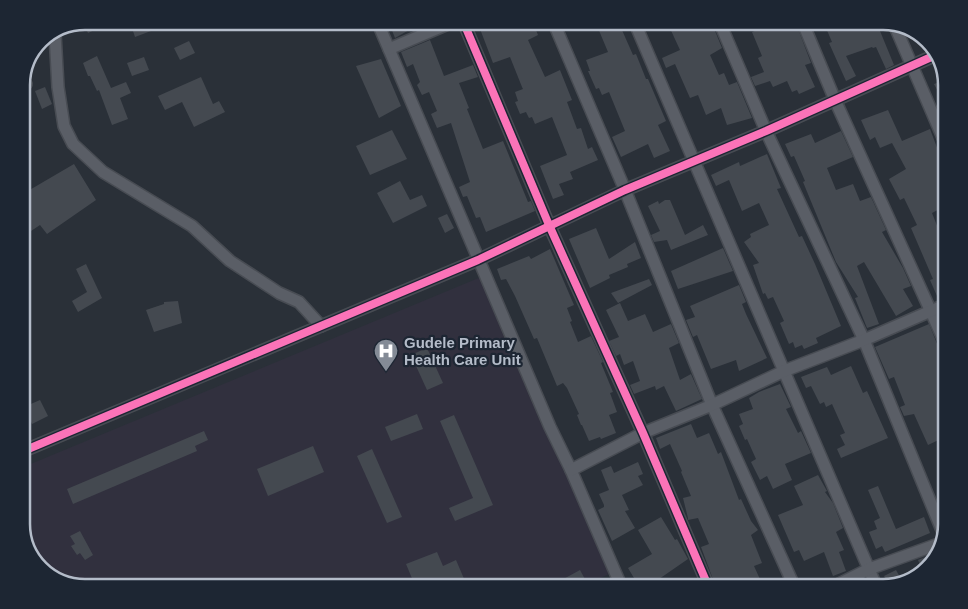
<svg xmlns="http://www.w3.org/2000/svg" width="968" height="609" font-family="Arial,sans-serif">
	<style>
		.medical { fill: #31303e }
		.building { fill: #444950 }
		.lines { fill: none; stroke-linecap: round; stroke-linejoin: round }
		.minor-casing { stroke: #484c53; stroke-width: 14 }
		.minor { stroke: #5a5e66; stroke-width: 11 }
		.cycleway-casing { stroke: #1d2633; stroke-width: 11 }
		.cycleway { stroke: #fb73b8; stroke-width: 8 }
		.labels { text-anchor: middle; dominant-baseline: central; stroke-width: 4.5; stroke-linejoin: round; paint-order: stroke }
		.poi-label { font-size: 15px; font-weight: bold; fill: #b4bcc9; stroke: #1d2633; text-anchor: start }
		.rim { fill: none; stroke: #b4bcc9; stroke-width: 2.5 }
	</style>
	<rect width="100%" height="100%" fill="#2a3038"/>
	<polygon class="medical" points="481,277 609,574 580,588 85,588 50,577 30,556 21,528 21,468"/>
	<g class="building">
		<polygon points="85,21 114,21 88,33 83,22"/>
		<polygon points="141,21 147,21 151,31 135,37 131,25"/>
		<polygon points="403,21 425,21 395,38 391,28"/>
		<polygon points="477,21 518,21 521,30 534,25 538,35 528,40 545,77 560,70 572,100 567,102 577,129 581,128 588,149 592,147 598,160 570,172 573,179 559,184 564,195 553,199 540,166 567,155 552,117 535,124 532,117 529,118 526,112 520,114 515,102 518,101 515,92 523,89 522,87 510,57 493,63"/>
		<polygon points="595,21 618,21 633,55 636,54 646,79 648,79 666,121 658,125 670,151 654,158 648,144 621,157 612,137 625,131 609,92 602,95 599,88 596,89 588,71 590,71 586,60 608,52"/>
		<polygon points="674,21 711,21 722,48 710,55 719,75 724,73 729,85 737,82 752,118 727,125 721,108 706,115 698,95 690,98 675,64 666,68 662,58 680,50 668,24"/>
		<polygon points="768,21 795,21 811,63 805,65 815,87 799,94 797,90 792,92 787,81 773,87 770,81 755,86 751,77 764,72 758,58 762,56 752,32 769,25"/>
		<polygon points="823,21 887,22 887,28 880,31 894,65 886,69 876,47 873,48 872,47 846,56 856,76 846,81 829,43 832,42"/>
		<polygon points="430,40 444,76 473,65 478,77 459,83 469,108 467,109 483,149 503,141 528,202 531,201 535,211 486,232 480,217 476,218 467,196 463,197 459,187 470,182 451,123 437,128 431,114 437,111 429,92 422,95 417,85 420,82 413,64 407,67 401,52"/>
		<polygon points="189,41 195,53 180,60 174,48"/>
		<polygon points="97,56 111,88 126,82 131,93 120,98 128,119 112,125 99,90 97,91 90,76 88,76 83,63"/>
		<polygon points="144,57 149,70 132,76 127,63"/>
		<polygon points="381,59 401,106 379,118 356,66"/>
		<polygon points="201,77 213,104 219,101 225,112 194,127 182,102 165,110 158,96"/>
		<polygon points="946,80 947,81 947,109 934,84"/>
		<polygon points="45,87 52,104 42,109 35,91"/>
		<polygon points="888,110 902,141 930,129 947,174 947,205 932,213 940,233 947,230 947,292 937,296 930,280 933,279 911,228 917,225 904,198 900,200 889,179 906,169 892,143 880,148 875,137 870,140 861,120"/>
		<polygon points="392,130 407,159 370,175 356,146"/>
		<polygon points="841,131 853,157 827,168 836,190 853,184 860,201 871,197 886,230 882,232 903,268 911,286 903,289 913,306 896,316 864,262 857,266 879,324 867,328 855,298 858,297 836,262 803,182 805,181 794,156 791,157 785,144 811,134 815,143"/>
		<polygon points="767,154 781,188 777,189 799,237 802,236 815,264 841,326 816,338 818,343 804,349 802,345 795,348 793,342 789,344 780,323 784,321 773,297 768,299 765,293 763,294 753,265 759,263 744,242 751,237 750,234 769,225 759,203 742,211 729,180 716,186 711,175 739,162 740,166"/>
		<polygon points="74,164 96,200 47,234 40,225 31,231 21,215 21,195"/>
		<polygon points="400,181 410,200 422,195 427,206 393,223 377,193"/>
		<polygon points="665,200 670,200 685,235 703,225 708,235 671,250 667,240 654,242 651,235 660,231 648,206 658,201 659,204"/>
		<polygon points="447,214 454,228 445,233 438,218"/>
		<polygon points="596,228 609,259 635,242 641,258 627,264 628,267 609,275 610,278 590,288 569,239"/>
		<polygon points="723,248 733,271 678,289 671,271"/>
		<polygon points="550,249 574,305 567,308 572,321 570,322 578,342 591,336 603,362 601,363 613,392 610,393 617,412 609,415 616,433 601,439 600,437 589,441 582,425 581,425 577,415 579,414 567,388 563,383 557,386 537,338 534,339 515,296 506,279 501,280 497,269 529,256 531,259"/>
		<polygon points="86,264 102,298 78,312 72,301 87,292 76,269"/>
		<polygon points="649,279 652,285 618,303 611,293"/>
		<polygon points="739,285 746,302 742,304 746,314 767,358 739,371 736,360 711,369 697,335 693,337 686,320 695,317 690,306"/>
		<polygon points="178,301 182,323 154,332 146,310 164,304 164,302"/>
		<polygon points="620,303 628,321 645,314 653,332 671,324 679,343 669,348 680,380 691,374 702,399 676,411 664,386 656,390 655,386 634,394 630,385 640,381 633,361 624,365 620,354 616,356 609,341 619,337 606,310"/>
		<polygon points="929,324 947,368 947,436 928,445 914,414 904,416 900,407 905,405 894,377 889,379 875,347"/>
		<polygon points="427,348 443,383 427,390 411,355"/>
		<polygon points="851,366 863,393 867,391 888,438 841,458 837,449 845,445 840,435 845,433 832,404 826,407 824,402 820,404 811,386 806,388 801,377 827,367 831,375"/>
		<polygon points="780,384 791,407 786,409 798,433 801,431 811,453 785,464 792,480 773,489 767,476 760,480 751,462 756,459 747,439 745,440 739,426 743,424 739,414 753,409 749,398 759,392"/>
		<polygon points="40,400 48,416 32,424 24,407"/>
		<polygon points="417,414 423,429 391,441 385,427"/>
		<polygon points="454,415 493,505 455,521 449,508 473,498 440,421"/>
		<polygon points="691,424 697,438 709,433 718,454 721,452 739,500 741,499 751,521 758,530 751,535 762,563 754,566 764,588 719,588 718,580 714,582 701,547 709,544 698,518 688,520 688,518 683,498 691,496 681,472 682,471 670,444 660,449 656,438"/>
		<polygon points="204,431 208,440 195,446 197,451 73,504 67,489"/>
		<polygon points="313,446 324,472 268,496 257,469"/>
		<polygon points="372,449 402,517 387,523 357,456"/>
		<polygon points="638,462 643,474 638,476 643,485 622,495 629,510 625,511 635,528 612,541 598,510 604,507 604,505 599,494 609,490 601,470 611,466 614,473"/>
		<polygon points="818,475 827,491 825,492 833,503 843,528 836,532 844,550 839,552 846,571 833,576 824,552 804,561 799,550 794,552 778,515 803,505 794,486"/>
		<polygon points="878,486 896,529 924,517 930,533 885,552 882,546 876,549 869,532 877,529 874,521 880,518 868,490"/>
		<polygon points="661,517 675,540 677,539 688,559 646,588 640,588 628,568 652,554 638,530"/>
		<polygon points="80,531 93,555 85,560 80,553 77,555 71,546 75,544 70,536"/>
		<polygon points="437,552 443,566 456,560 468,588 416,588 406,564"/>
		<polygon points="938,552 936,559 923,572 918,560"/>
		<polygon points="580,570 586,581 574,588 547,588"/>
		<polygon points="896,570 901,579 889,585 884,576"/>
		<polygon points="696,578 700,587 672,588 672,587"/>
	</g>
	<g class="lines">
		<defs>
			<g id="minor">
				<polyline points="377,21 550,427 571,470 622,588"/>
				<polyline points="463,21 549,225 643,433 709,588"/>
				<polyline points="553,21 625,190 712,405 795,588"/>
				<polyline points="634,21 877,588"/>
				<polyline points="719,21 766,131 864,340 944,535"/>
				<polyline points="802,21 835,100 947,347"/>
				<polyline points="894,24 947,147"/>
				<polyline points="55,34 58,87 64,126 73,144 103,172 192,226 230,261 279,293 299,302 321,326"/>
				<polyline points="389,49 455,21"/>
				<polyline points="21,87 26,84"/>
				<polyline points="21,452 478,260 625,190 766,131 938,54"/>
				<polyline points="571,470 643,433 712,405 784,371 864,340 947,304"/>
				<polyline points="831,588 869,569 941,543"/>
			</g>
		</defs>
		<use href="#minor" class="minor-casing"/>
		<use href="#minor" class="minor"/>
		<defs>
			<g id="cycleway">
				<polyline points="463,21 549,225 643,433 709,588"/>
				<polyline points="21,452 478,260 625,190 766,131 938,54"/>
			</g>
		</defs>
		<use href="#cycleway" class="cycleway-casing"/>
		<use href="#cycleway" class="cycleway"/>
	</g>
	<defs>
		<symbol id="hospital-pin" viewBox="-11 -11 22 30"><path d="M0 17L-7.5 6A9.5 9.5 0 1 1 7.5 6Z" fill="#848b96" stroke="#1d2633"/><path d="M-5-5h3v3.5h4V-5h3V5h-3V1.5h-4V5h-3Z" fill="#fff"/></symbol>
	</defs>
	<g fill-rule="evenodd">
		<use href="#hospital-pin" x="372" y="337" width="28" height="38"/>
	</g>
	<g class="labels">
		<g class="poi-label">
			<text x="404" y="342">Gudele Primary<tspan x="404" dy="17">Health Care Unit</tspan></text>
		</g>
	</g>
	<path d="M0 0H968V609H0ZM85 30H883A55 55 0 0 1 938 85V524A55 55 0 0 1 883 579H85A55 55 0 0 1 30 524V85A55 55 0 0 1 85 30Z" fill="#1d2633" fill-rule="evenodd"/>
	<path class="rim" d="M85 30H883A55 55 0 0 1 938 85V524A55 55 0 0 1 883 579H85A55 55 0 0 1 30 524V85A55 55 0 0 1 85 30Z"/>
</svg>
